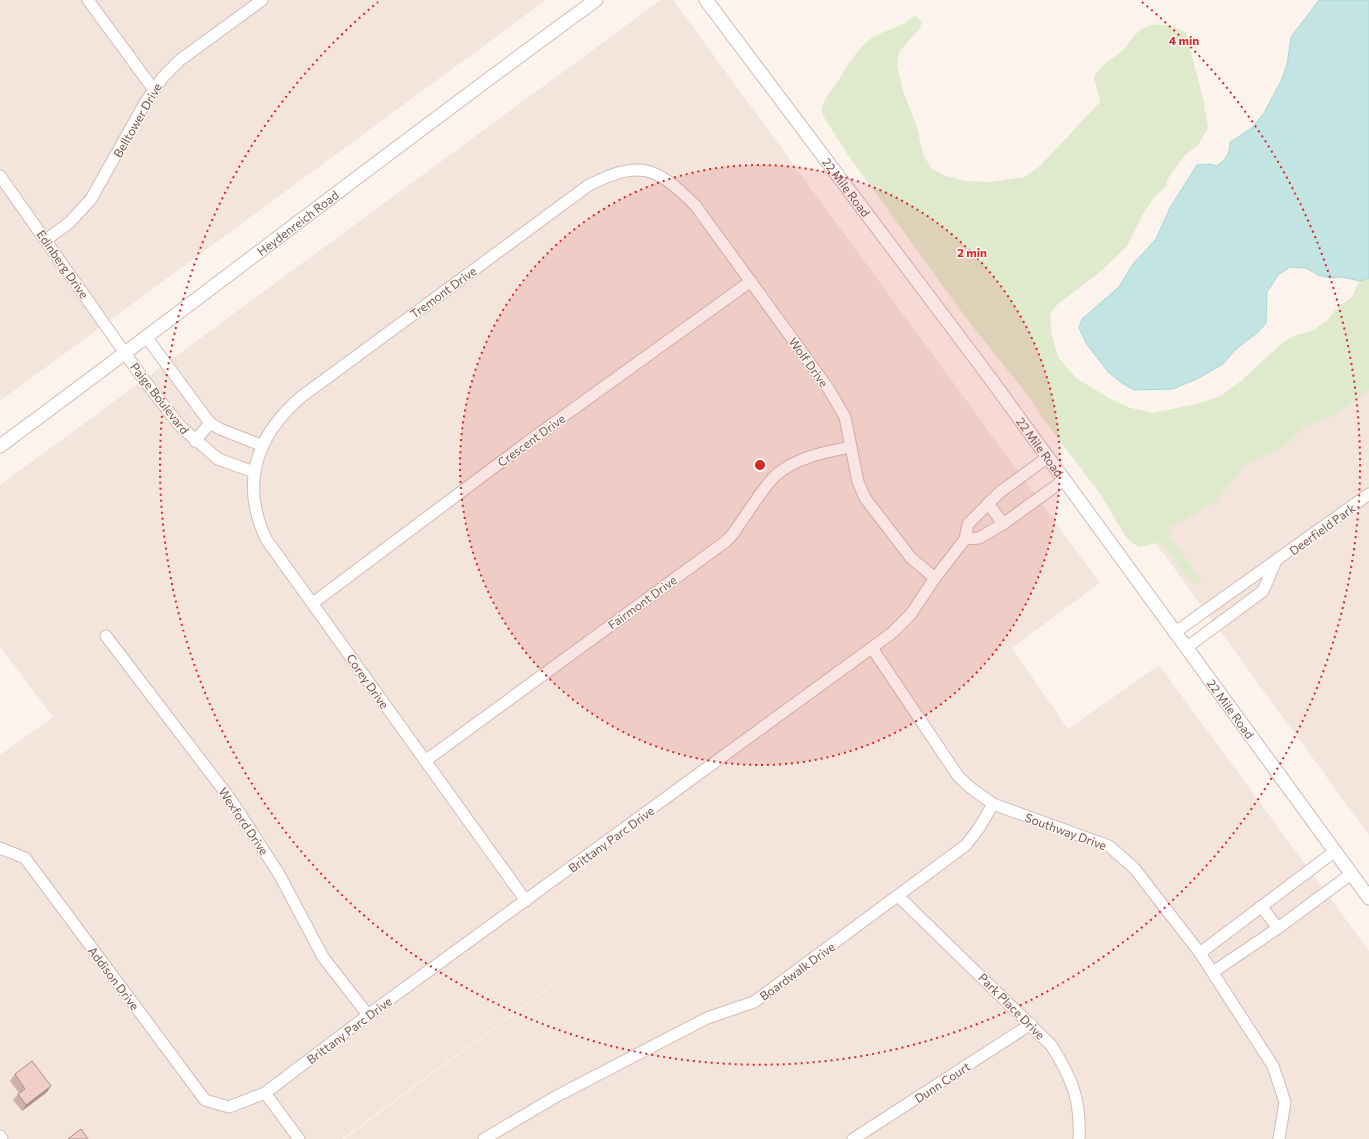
<svg xmlns="http://www.w3.org/2000/svg" width="1369" height="1139" font-family="Commissioner,sans-serif">
	<style>
		.residential { fill: #f3e4dc }
		.green { fill: #deeacb }
		.water { fill: #c2e5e3; stroke: #a8d6d4 }
		.lines { fill: none; stroke-linecap: round; stroke-linejoin: round }
		.minor-casing { stroke: #d1bcb5; stroke-width: 13 }
		.tertiary-casing { stroke: #d1bcb5; stroke-width: 15 }
		.minor { stroke: #fff; stroke-width: 11 }
		.tertiary { stroke: #fff; stroke-width: 13 }
		.wall { fill: #ceb1aa }
		.shaded-wall { fill: #a8908b }
		.building { fill: #f0cec6; stroke: #a8908b }
		.ring { fill: none; stroke: #d62828; stroke-width: 2; stroke-dasharray: 2 4 }
		.labels { text-anchor: middle; dominant-baseline: central; stroke-width: 3; stroke-linejoin: round; paint-order: stroke }
		.street-label { font-size: 12px; fill: #775650; stroke: #fef8f4 }
		.centre { fill: #d62828; stroke: #fef8f4; stroke-width: 2 }
		.ring-label { font-size: 12px; text-anchor: middle; font-weight: bold; fill: #d62828; stroke: #fef8f4; stroke-width: 3; stroke-linejoin: round; paint-order: stroke }
	</style>
	<rect width="100%" height="100%" fill="#fcf3ed"/>
	<g class="residential">
		<polygon points="0,0 546,0 0,401"/>
		<polygon points="661,0 673,0 1100,583 1012,648 1068,729 1159,665 1369,951 1369,1139 344,1139 860,759 342,1139 0,1139 0,755 53,717 0,646 0,485"/>
		<polygon points="1369,378 1369,835 1147,531"/>
	</g>
	<path class="green" d="M 915,15 L 922,22 L 920,28 L 899,52 L 897,66 L 903,91 L 916,124 L 923,154 L 931,168 L 946,176 L 966,181 L 992,182 L 1025,177 L 1041,165 L 1100,102 L 1094,77 C 1103,63 1111,60 1123,50 C 1127,47 1129,41 1132,38 C 1150,18 1165,24 1186,32 L 1204,103 L 1208,128 L 1199,144 L 1184,156 L 1167,180 L 1167,186 L 1154,197 L 1142,216 L 1127,246 L 1101,271 L 1057,305 L 1050,314 L 1051,332 L 1058,357 L 1076,378 L 1112,400 L 1131,408 L 1153,413 L 1201,403 L 1222,395 L 1241,381 L 1281,344 L 1293,336 L 1314,330 L 1327,320 L 1339,306 L 1351,298 L 1360,281 L 1369,278 L 1369,389 L 1339,413 L 1305,427 L 1281,449 L 1248,463 L 1216,501 L 1182,522 L 1170,527 L 1168,533 L 1200,578 L 1201,582 L 1199,584 L 1192,584 L 1161,542 L 1140,547 L 1134,544 L 1126,537 L 1101,495 L 1044,420 L 1029,397 L 969,322 L 848,155 L 822,114 C 821,98 835,89 841,76 C 849,63 857,50 869,40 C 879,32 892,30 903,24 C 907,22 911,18 915,15 Z"/>
	<path class="water" d="M 1319,0 L 1369,0 L 1369,278 L 1360,281 L 1342,277 L 1330,278 L 1318,275 L 1306,268 L 1290,267 L 1278,275 L 1267,292 L 1266,323 L 1258,332 L 1236,349 L 1223,364 L 1199,378 L 1173,389 L 1134,390 L 1122,383 L 1108,372 L 1086,343 L 1079,328 L 1082,319 L 1119,287 L 1133,264 L 1156,239 L 1170,208 L 1197,165 L 1209,164 L 1217,166 C 1226,159 1230,154 1230,142 L 1252,128 L 1264,113 L 1281,81 L 1287,65 L 1291,37 Z"/>
	<g class="lines">
		<defs>
			<g id="minor">
				<polyline points="88,0 154,90"/>
				<polyline points="0,176 144,380 180,426 218,459 254,472"/>
				<polyline points="46,240 70,222 91,199 145,103 163,77 180,60 262,0"/>
				<polyline points="147,338 210,423 220,429 261,445"/>
				<polyline points="195,441 210,423"/>
				<polyline points="988,503 1003,524"/>
				<polyline points="965,539 979,538 1003,524 1064,480"/>
				<polyline points="313,603 529,441 751,281"/>
				<polyline points="1174,633 1369,494"/>
				<polyline points="106,636 231,800 279,874 323,957 368,1015"/>
				<polyline points="872,648 958,776 972,789 993,804 1109,846 1134,868 1200,953 1273,1066 1285,1102 1279,1139"/>
				<polyline points="1186,648 1263,591 1275,563"/>
				<path d="M 425,761 L 725,542 L 732,535 C 744,519 762,488 776,475 C 797,457 825,452 851,447"/>
				<polyline points="0,848 25,858 205,1100 229,1107 265,1093 368,1015 892,633 911,614 935,578 965,539 968,524 1000,492 1048,457"/>
				<path d="M 899,897 L 1051,1045 C 1072,1078 1081,1100 1079,1139"/>
				<path d="M 526,901 L 266,539 C 240,483 256,436 301,397 L 589,185 C 641,159 656,167 695,205 L 828,388 L 845,417 L 858,482 L 865,498 L 911,558 L 935,578"/>
				<polyline points="1261,906 1278,928"/>
				<polyline points="1200,953 1335,851"/>
				<polyline points="1213,972 1278,928 1351,874"/>
				<polyline points="265,1093 299,1139"/>
				<polyline points="0,1136 2,1139"/>
				<polyline points="484,1139 557,1096 707,1018 754,1002 966,845 979,828 993,804"/>
				<polyline points="853,1139 1031,1024"/>
			</g>
			<g id="tertiary">
				<path id="s1" d="M 706,0 L 990,378 L 1369,898"/>
				<path id="s2" d="M 0,446 C 200,299 395,146 596,0"/>
			</g>
		</defs>
		<use href="#minor" class="minor-casing"/>
		<use href="#tertiary" class="tertiary-casing"/>
		<use href="#minor" class="minor"/>
		<use href="#tertiary" class="tertiary"/>
	</g>
	<polygon class="wall" points="15,1074 51,1086 47,1092 22,1111 13,1100 18,1094 19,1093 10,1081"/>
	<polygon class="shaded-wall" points="51,1086 47,1092 22,1111 26,1105"/>
	<g class="building">
		<polygon points="32,1061 51,1086 26,1105 18,1094 25,1089 15,1074"/>
		<polygon points="81,1129 88,1139 68,1139"/>
	</g>
	<circle cx="760" cy="465" r="300" fill="#d62828" fill-opacity=".12"/>
	<g class="ring">
		<circle cx="760" cy="465" r="300"/>
		<path d="M1142 2A600 600 0 1 1 378 2"/>
	</g>
	<g class="labels">
		<g class="street-label">
			<text transform="translate(137 120) rotate(-60)">Belltower Drive</text>
			<text stroke="none"><textPath href="#s1" startOffset="234">22 Mile Road</textPath></text>
			<text stroke="none"><textPath href="#s2" startOffset="372">Heydenreich Road</textPath></text>
			<text transform="translate(63 264) rotate(55)">Edinberg Drive</text>
			<text transform="translate(443 292) rotate(-36)">Tremont Drive</text>
			<text transform="translate(809 362) rotate(54)">Wolf Drive</text>
			<text transform="translate(160 398) rotate(52)">Paige Boulevard</text>
			<text transform="translate(531 440) rotate(-36)">Crescent Drive</text>
			<text stroke="none"><textPath href="#s1" startOffset="558">22 Mile Road</textPath></text>
			<text transform="translate(1322 529) rotate(-36)">Deerfield Park</text>
			<text transform="translate(642 602) rotate(-36)">Fairmont Drive</text>
			<text transform="translate(368 681) rotate(55)">Corey Drive</text>
			<text stroke="none"><textPath href="#s1" startOffset="882">22 Mile Road</textPath></text>
			<text transform="translate(244 821) rotate(56)">Wexford Drive</text>
			<text transform="translate(1066 831) rotate(20)">Southway Drive</text>
			<text transform="translate(611 839) rotate(-36)">Brittany Parc Drive</text>
			<text transform="translate(797 971) rotate(-36)">Boardwalk Drive</text>
			<text transform="translate(114 978) rotate(53)">Addison Drive</text>
			<text transform="translate(1012 1006) rotate(45)">Park Place Drive</text>
			<text transform="translate(349 1030) rotate(-37)">Brittany Parc Drive</text>
			<text transform="translate(942 1082) rotate(-33)">Dunn Court</text>
		</g>
	</g>
	<circle cx="760" cy="465" r="6" class="centre"/>
	<g class="ring-label">
		<text x="1184" y="45">4 min</text>
		<text x="972" y="257">2 min</text>
	</g>
</svg>
